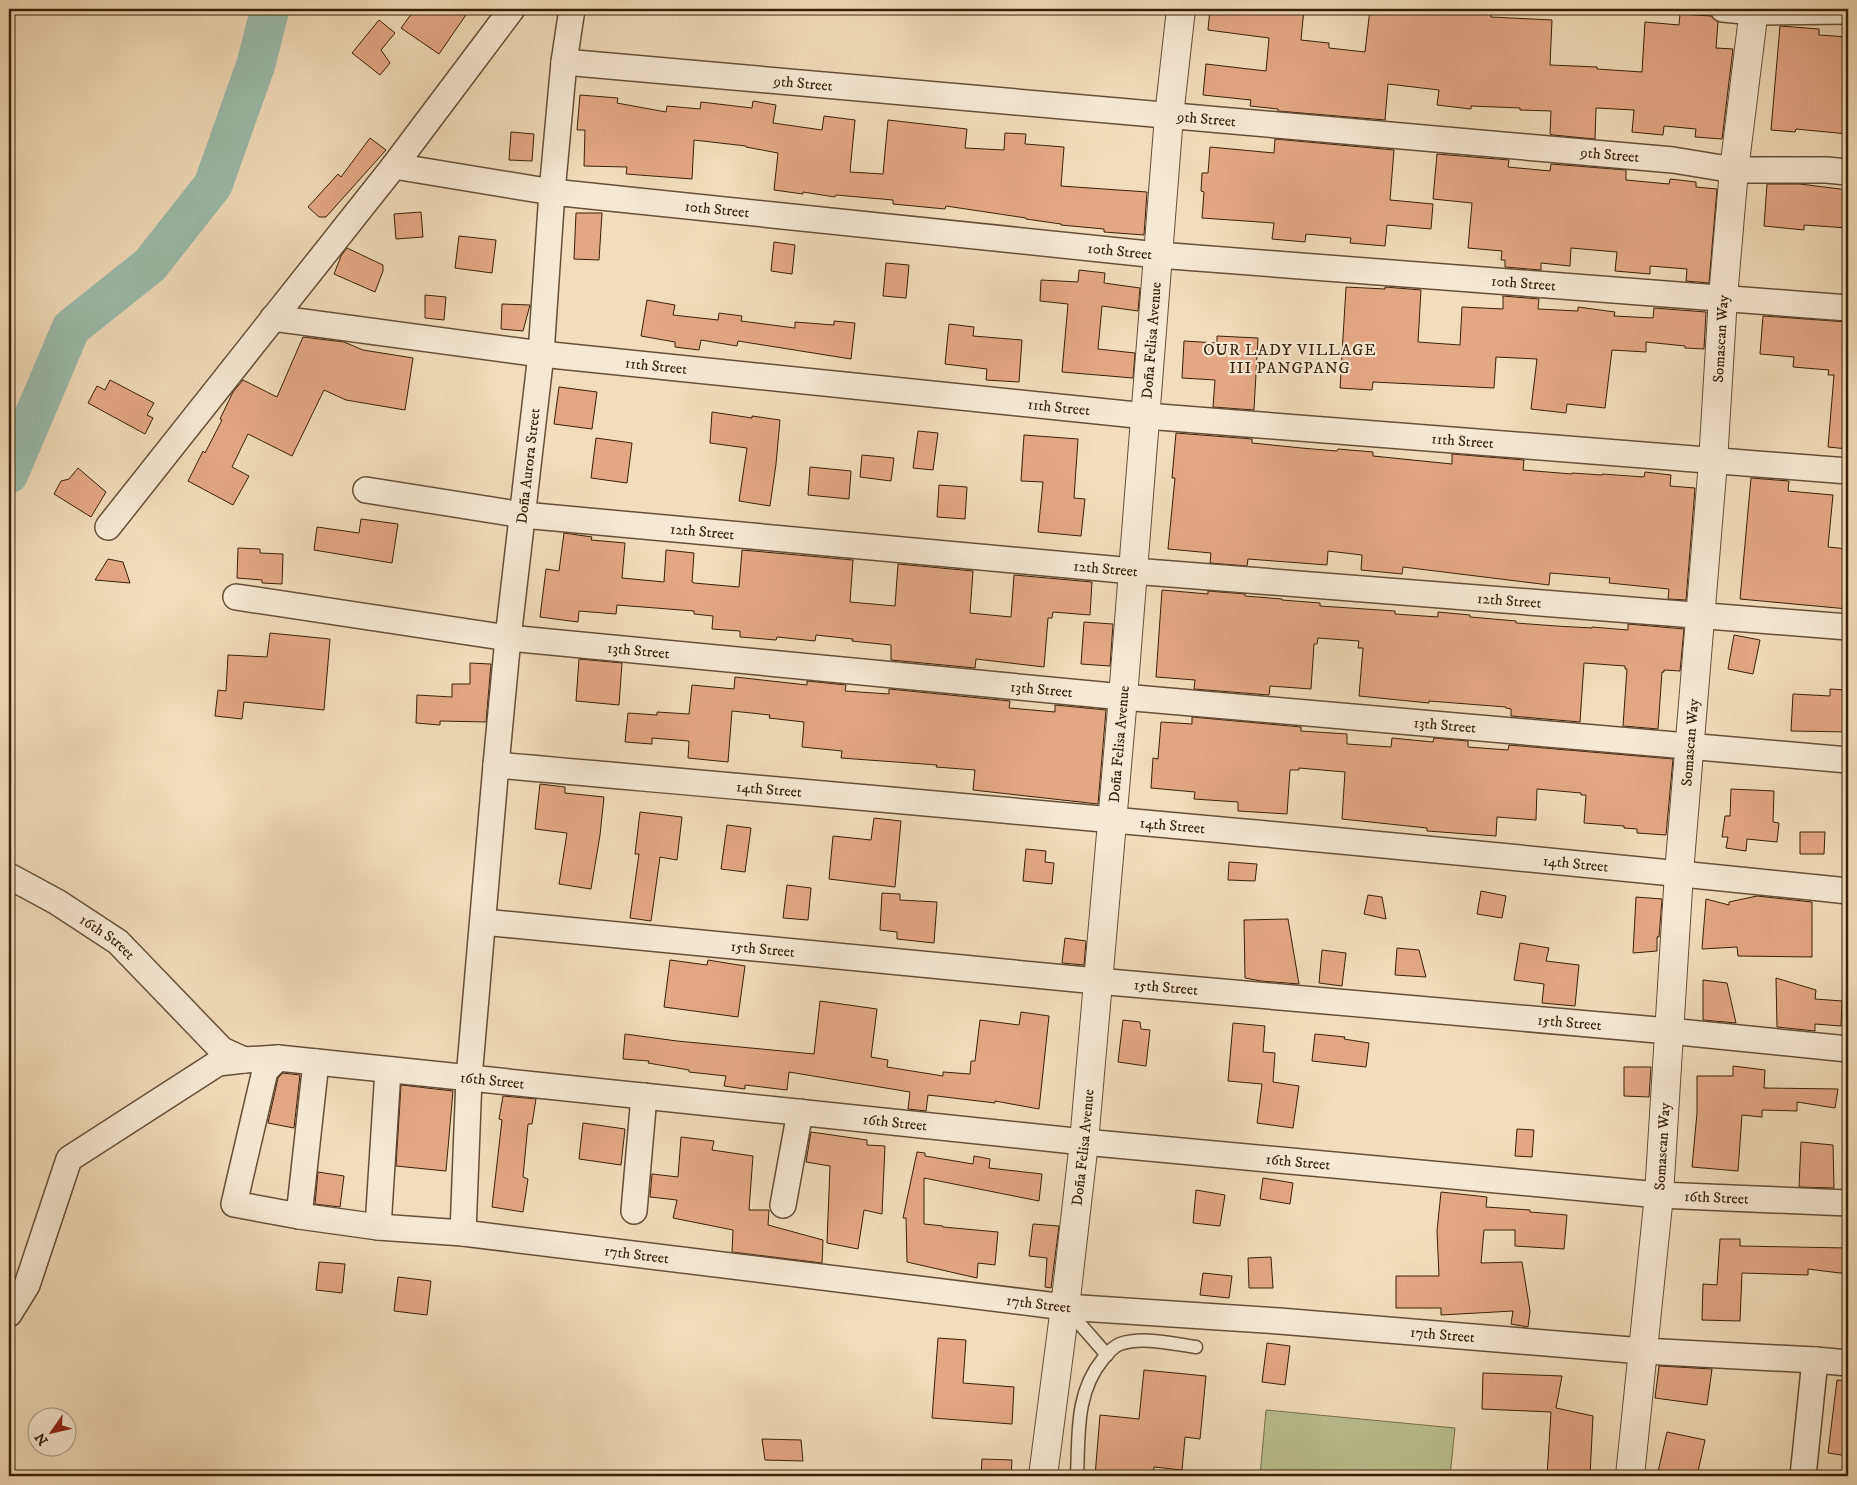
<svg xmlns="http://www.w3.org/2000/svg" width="1857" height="1485" font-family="'IM FELL DW Pica',serif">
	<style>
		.green { fill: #b9c091; stroke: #79704d }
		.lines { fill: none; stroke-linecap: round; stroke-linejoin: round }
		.river { stroke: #9cbcac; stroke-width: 39 }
		.building { fill: #e4a786; stroke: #392009 }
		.service-casing { stroke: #674f36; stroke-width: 15 }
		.minor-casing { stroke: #674f36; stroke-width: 28 }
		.tertiary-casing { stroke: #674f36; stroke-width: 30 }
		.service { stroke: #f7e8d3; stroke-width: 12 }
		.minor { stroke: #f7e8d3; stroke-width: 25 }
		.tertiary { stroke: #f7e8d3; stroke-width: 28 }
		.labels { text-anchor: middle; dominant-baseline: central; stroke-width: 4.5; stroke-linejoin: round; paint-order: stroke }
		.street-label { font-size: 15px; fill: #392009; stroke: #f7e8d3 }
		.neighbourhood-label { font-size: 16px; letter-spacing: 1px; fill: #392009; stroke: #f7e8d3 }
	</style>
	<rect width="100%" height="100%" fill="#f2dcbb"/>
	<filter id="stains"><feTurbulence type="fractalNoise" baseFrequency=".004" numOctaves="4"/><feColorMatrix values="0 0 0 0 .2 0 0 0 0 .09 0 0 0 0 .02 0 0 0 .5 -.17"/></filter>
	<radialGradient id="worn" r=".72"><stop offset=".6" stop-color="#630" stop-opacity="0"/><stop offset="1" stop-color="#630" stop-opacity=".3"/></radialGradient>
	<polygon class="green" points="1266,1410 1455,1428 1450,1476 1260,1476"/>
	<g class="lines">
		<polyline class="river" points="9,474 71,328 150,265 213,185 256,64 270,9"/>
	</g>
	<g class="building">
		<polygon points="415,9 470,9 439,54 401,28"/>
		<polygon points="1210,9 1304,9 1301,40 1329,43 1329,48 1365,52 1370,9 1491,9 1491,17 1552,20 1550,65 1597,67 1597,69 1642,72 1645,22 1679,25 1680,14 1711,16 1718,22 1716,48 1733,49 1722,139 1695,137 1696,129 1664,126 1663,135 1632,132 1634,110 1596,108 1595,139 1553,135 1550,134 1551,111 1520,110 1520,108 1471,106 1471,109 1437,105 1439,90 1388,84 1385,120 1278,111 1278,109 1250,106 1251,100 1203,95 1206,64 1266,71 1269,38 1208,30"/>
		<polygon points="379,20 395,33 381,50 390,63 380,75 352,53"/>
		<polygon points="1780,26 1819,29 1819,35 1848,37 1848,134 1796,129 1795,132 1771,130"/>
		<polygon points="580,95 618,98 617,103 666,112 667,106 700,109 701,102 752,108 753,101 776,105 773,123 822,130 824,116 855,120 850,172 883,174 888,120 967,129 965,148 1004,150 1005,133 1026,134 1025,144 1064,147 1061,186 1147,192 1144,235 1104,232 1104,229 1061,225 1061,224 1026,219 1026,218 946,206 945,209 893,204 893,200 836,195 835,197 803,192 803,194 774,190 778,153 746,147 746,146 694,140 692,179 626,174 627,167 584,166 585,130 577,130"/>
		<polygon points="511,132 534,134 532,161 509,160"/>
		<polygon points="370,138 386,150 326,217 319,217 308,207 338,174 341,177"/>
		<polygon points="1275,139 1394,150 1390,200 1433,204 1431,229 1387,225 1385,246 1350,243 1351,238 1306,234 1305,242 1272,239 1274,223 1202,218 1204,192 1201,191 1202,173 1208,173 1210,147 1274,153"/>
		<polygon points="1437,154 1509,160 1508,167 1550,171 1551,164 1626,170 1626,180 1669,184 1670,179 1696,182 1696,187 1717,189 1709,283 1686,281 1687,269 1650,266 1650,274 1615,271 1617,252 1571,248 1570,266 1541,263 1541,270 1505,267 1505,260 1501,260 1502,251 1468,248 1472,203 1433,199"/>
		<polygon points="1767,184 1800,184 1848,190 1848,228 1804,225 1804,230 1764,226"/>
		<polygon points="421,212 423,237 396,239 394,214"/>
		<polygon points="576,213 602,213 599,260 574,259"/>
		<polygon points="459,236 496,240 492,273 455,268"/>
		<polygon points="774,242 795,245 792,274 771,271"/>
		<polygon points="347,248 383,265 383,271 375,292 334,274 341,256"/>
		<polygon points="886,263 909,265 906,298 883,296"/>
		<polygon points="1079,270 1105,273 1104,283 1140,288 1138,311 1102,306 1098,349 1135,353 1133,378 1062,372 1068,304 1040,301 1041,280 1078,282"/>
		<polygon points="1346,287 1385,289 1385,287 1421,290 1418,342 1460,345 1462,307 1503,309 1503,296 1539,299 1538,309 1578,311 1578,307 1615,312 1614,316 1653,318 1654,308 1706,312 1704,349 1685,348 1685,346 1646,342 1646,352 1612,350 1605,408 1567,404 1566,413 1531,409 1537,359 1496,357 1494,388 1373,382 1372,390 1340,388"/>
		<polygon points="425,295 446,297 444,320 425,318"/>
		<polygon points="647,300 675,305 673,315 718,320 719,313 742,316 741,321 795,328 795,322 834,325 834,321 855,323 851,359 738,341 737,346 701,340 699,350 675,347 675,342 641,336"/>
		<polygon points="502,304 530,305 523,331 501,329"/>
		<polygon points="1763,316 1848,322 1848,449 1828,447 1834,375 1828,375 1829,370 1793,367 1794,357 1760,354"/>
		<polygon points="949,324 974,327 973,336 1022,340 1019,382 986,380 987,369 945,364"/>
		<polygon points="1217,336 1258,338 1254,410 1213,407 1215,380 1182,378 1184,341 1217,343"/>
		<polygon points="303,337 344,342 363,350 413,358 405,410 346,400 324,390 292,456 248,434 232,467 249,476 233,505 188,481 203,451 205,453 222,420 220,419 233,392 243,380 277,397"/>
		<polygon points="110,380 154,403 147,415 153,418 145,434 88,403 97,386 105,390"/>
		<polygon points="559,387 597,392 592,429 554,424"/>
		<polygon points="712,412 752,418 752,416 780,420 776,464 770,506 739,501 747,448 710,443"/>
		<polygon points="918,431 938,433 933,470 913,468"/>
		<polygon points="1176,433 1252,439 1252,443 1301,448 1337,451 1338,449 1373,452 1373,456 1452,464 1452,454 1524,460 1523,470 1572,474 1572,473 1602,475 1602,474 1644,477 1645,472 1671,475 1670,486 1695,488 1686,600 1668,599 1669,589 1609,583 1610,578 1550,573 1549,585 1403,567 1402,574 1361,570 1362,555 1328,551 1327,565 1248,559 1247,566 1210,563 1211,553 1168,549 1175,478 1172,478"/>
		<polygon points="1024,435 1078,439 1074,498 1085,499 1081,536 1038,532 1043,482 1021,481"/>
		<polygon points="596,438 632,443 627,483 591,478"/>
		<polygon points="862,455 894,458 891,481 860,477"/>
		<polygon points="810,467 851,471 849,499 808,495"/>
		<polygon points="78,468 106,492 91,517 54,494 61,481 69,479"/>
		<polygon points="1751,478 1789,481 1788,491 1833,495 1828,547 1848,549 1848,609 1740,599"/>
		<polygon points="939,485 967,487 965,519 937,517"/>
		<polygon points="361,519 398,524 392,563 314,550 317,527 359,533"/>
		<polygon points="564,533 592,537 591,540 625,543 622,578 664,582 666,550 694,553 692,582 694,583 739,587 742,550 853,560 850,602 895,606 898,564 973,571 970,613 1011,617 1014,575 1092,582 1090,615 1053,612 1052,618 1048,618 1044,667 976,659 975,668 891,660 891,645 852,641 853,639 816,635 815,641 777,637 776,640 740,637 740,631 712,629 713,616 694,614 694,611 617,605 616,614 579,611 578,622 540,617 546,569 559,571"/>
		<polygon points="238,548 260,549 260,553 283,554 282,584 262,583 262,580 237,578"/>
		<polygon points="108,559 123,562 130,583 95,580"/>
		<polygon points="1162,590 1208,594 1208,591 1245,594 1245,596 1282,599 1282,600 1320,603 1320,606 1395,611 1395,614 1438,617 1438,612 1470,615 1470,617 1516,621 1516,623 1556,626 1592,628 1592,627 1628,630 1628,624 1684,629 1680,671 1664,670 1664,672 1662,672 1658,729 1623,726 1627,669 1625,669 1625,666 1584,663 1580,722 1511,716 1511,709 1506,708 1506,707 1429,701 1429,703 1359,696 1363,648 1358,648 1359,641 1318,638 1317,644 1314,644 1311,689 1270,686 1269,695 1194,689 1195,680 1156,677"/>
		<polygon points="1084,622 1113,624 1110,666 1081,664"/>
		<polygon points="270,633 330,639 324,710 244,702 242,719 215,716 218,690 226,691 228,655 267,657"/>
		<polygon points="1734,635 1760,640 1753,674 1728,669"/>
		<polygon points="579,659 622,663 619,705 576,701"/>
		<polygon points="470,663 491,664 486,722 440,721 440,725 416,723 417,695 452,697 452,684 470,684"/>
		<polygon points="735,677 807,685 807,681 846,685 845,691 889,694 889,689 1010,701 1009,708 1055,712 1055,705 1106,710 1098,804 973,790 975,770 936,767 937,765 841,758 842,751 802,747 804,722 769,718 770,715 732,711 728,762 688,758 689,741 652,738 652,744 625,742 628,713 657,715 657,712 689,714 692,685 734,689"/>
		<polygon points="1830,689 1848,690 1848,732 1791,731 1793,694 1830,696"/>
		<polygon points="1192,717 1301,727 1301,731 1347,734 1347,744 1391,747 1392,738 1433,742 1434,738 1468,741 1468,747 1508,750 1509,745 1673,759 1666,835 1637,833 1637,829 1624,828 1624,826 1584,823 1586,795 1581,795 1581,793 1537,789 1536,820 1497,817 1496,836 1427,831 1427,828 1342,819 1345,772 1299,768 1299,770 1290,770 1287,814 1238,811 1238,802 1194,799 1195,792 1151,788 1153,758 1158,759 1161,722 1192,724"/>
		<polygon points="540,784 565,787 565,793 604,797 600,835 591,889 559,884 567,833 535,829"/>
		<polygon points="1731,789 1774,791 1773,822 1779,823 1777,842 1747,839 1746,851 1726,848 1728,837 1722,837 1725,816 1730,816"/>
		<polygon points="640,812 682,817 677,860 660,857 651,921 630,918 639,854 635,854"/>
		<polygon points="874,818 901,821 895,887 829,879 833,836 871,840"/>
		<polygon points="727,825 751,828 745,872 721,869"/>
		<polygon points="1800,832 1825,832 1824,854 1800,854"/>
		<polygon points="1026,849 1046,851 1045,862 1054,863 1052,884 1023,881"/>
		<polygon points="1229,862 1257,864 1255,881 1228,880"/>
		<polygon points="787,885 811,888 808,920 783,918"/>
		<polygon points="1481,891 1506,896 1502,918 1477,914"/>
		<polygon points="882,893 900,894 900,900 937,902 934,943 897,939 897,932 880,930"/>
		<polygon points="1368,895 1382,897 1386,919 1364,914"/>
		<polygon points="1757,896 1812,902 1812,957 1738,956 1737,947 1702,949 1706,899 1729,905 1729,902"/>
		<polygon points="1636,897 1662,899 1659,937 1657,937 1657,951 1633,953"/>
		<polygon points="1288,919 1299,984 1261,981 1245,978 1244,920"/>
		<polygon points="1065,938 1086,941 1084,965 1062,963"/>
		<polygon points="1520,943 1549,948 1546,961 1579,965 1575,1006 1542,1003 1544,984 1514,980"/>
		<polygon points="1397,948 1419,950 1426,977 1395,975"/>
		<polygon points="1322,950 1346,953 1342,986 1319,983"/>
		<polygon points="670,960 707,965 708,960 745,966 738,1017 664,1007"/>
		<polygon points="1776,978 1816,990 1815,999 1842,1001 1841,1026 1815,1024 1815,1031 1777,1027"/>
		<polygon points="1703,980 1727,983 1736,1023 1703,1020"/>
		<polygon points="820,1001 877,1009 871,1057 888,1060 887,1067 943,1076 943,1072 970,1074 971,1061 975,1061 980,1020 1019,1025 1021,1012 1049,1016 1039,1109 995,1101 995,1103 928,1095 926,1111 908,1109 910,1092 789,1072 787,1090 745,1085 745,1089 724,1086 726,1076 689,1072 689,1070 648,1063 649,1061 623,1059 625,1034 677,1041 814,1054"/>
		<polygon points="1123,1020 1140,1022 1141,1029 1150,1030 1146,1066 1118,1062"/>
		<polygon points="1233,1023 1265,1026 1263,1052 1275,1053 1273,1082 1299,1086 1293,1128 1257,1123 1262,1084 1228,1081"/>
		<polygon points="1315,1034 1345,1037 1344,1039 1369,1043 1366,1067 1312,1061"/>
		<polygon points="1733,1066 1765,1070 1764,1088 1838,1089 1835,1108 1797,1102 1797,1111 1762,1110 1762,1117 1742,1115 1738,1171 1692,1167 1697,1113 1697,1076 1733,1076"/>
		<polygon points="1624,1067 1651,1067 1649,1097 1624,1096"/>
		<polygon points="283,1073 300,1075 294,1128 268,1123 278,1078"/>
		<polygon points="401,1085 453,1091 446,1171 396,1166"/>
		<polygon points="503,1096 536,1099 532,1124 528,1124 523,1177 528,1179 523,1212 492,1207 502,1120 499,1119"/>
		<polygon points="583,1123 625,1129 621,1165 579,1159"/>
		<polygon points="1517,1129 1534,1130 1532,1157 1515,1156"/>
		<polygon points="811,1132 867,1140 867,1145 885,1146 882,1214 864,1210 858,1249 827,1243 830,1166 806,1162"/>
		<polygon points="681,1137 714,1141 712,1150 753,1156 749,1210 769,1210 768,1225 823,1240 822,1263 732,1252 733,1230 673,1218 677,1200 650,1197 652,1174 678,1177"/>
		<polygon points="1801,1142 1833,1145 1834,1188 1799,1187"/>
		<polygon points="917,1152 925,1153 925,1156 973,1164 974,1156 990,1159 989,1168 1042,1174 1039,1201 924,1178 924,1224 943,1226 943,1227 998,1232 995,1265 978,1263 977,1278 907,1262 906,1218 903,1218"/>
		<polygon points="318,1172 344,1176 340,1207 315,1204"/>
		<polygon points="1263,1178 1293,1183 1290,1204 1260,1199"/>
		<polygon points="1196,1190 1225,1195 1220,1226 1193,1223"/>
		<polygon points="1441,1192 1487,1197 1486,1207 1530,1210 1530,1212 1567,1215 1564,1249 1515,1246 1515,1230 1484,1230 1481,1263 1522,1262 1530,1311 1528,1327 1511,1324 1513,1311 1441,1315 1441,1308 1396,1308 1396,1276 1439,1276 1437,1231"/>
		<polygon points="1033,1224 1059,1226 1051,1288 1045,1287 1047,1258 1029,1256"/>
		<polygon points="1720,1239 1740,1239 1740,1246 1848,1248 1848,1274 1808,1269 1808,1275 1742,1273 1740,1321 1702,1320 1703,1284 1717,1285"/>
		<polygon points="1271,1257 1273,1288 1249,1288 1248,1258"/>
		<polygon points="319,1262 345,1264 342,1293 316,1290"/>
		<polygon points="1203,1273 1232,1276 1229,1298 1200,1295"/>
		<polygon points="398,1277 431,1281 427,1315 394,1311"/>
		<polygon points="938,1338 966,1340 963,1383 1014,1387 1012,1424 932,1418"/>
		<polygon points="1267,1343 1290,1346 1285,1385 1262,1382"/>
		<polygon points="1659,1366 1712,1369 1707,1405 1655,1398"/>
		<polygon points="1144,1370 1206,1376 1200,1439 1185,1437 1182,1470 1154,1467 1153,1476 1095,1476 1100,1415 1139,1419"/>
		<polygon points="1483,1373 1562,1376 1556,1408 1593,1416 1590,1476 1547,1476 1551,1412 1482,1409"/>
		<polygon points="1837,1380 1848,1381 1848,1456 1828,1453"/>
		<polygon points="1667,1432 1705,1440 1697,1476 1678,1476 1658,1472"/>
		<polygon points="762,1439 801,1440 803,1461 765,1460"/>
		<polygon points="982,1459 1012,1460 1011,1476 981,1476"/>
	</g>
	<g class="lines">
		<defs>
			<g id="service">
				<polyline points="1066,1308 1107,1355"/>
				<path d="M 1077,1476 C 1079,1435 1075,1393 1103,1359 C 1107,1354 1114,1346 1120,1344 C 1143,1336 1173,1344 1196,1347"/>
			</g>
			<g id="minor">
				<polyline points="1723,9 1754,12 1848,11"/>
				<path id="s1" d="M 564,62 L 1673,160 L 1734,170 L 1826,170 L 1848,172"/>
				<path id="s2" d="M 394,166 L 552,192 L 1158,255 L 1848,308"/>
				<path id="s3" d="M 273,318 L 541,354 L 1146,416 L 1848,471"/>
				<path id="s4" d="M 366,490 L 523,515 L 1133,571 L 1848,627"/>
				<polyline points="108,527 394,166 512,9"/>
				<path id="s5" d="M 236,597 L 508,638 L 1123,697 L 1848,760"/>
				<path id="s6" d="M 496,765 C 947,805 1398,844 1848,891"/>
				<path id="s7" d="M 9,876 L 57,902 L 118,942 L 222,1050 L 244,1060 L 278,1058 L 1084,1142 L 1659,1195 L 1848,1203"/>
				<path id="s8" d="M 483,922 L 1097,981 L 1669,1031 L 1848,1049"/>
				<path id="s9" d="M 278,1058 L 265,1071 L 234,1204 L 299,1216 L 378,1227 L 463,1233 L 1065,1307 L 1279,1321 L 1643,1351 L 1815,1360 L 1848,1363"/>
				<polyline points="783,1205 800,1112"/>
				<polyline points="634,1211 644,1096"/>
				<polyline points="299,1216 316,1062"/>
				<polyline points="378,1227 388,1070"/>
				<path id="s10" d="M 463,1233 L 469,1078 L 496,765 L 508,638 L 541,354 L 552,192 L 564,62 L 572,9"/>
				<polyline points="9,1314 27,1285 69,1159 218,1063 244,1060"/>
				<polyline points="1803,1476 1815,1360"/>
			</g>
			<g id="tertiary">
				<path id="s11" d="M 1043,1476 L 1065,1307 L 1084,1142 L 1123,697 L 1169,116 L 1181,9"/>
				<path id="s12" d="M 1630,1476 L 1659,1195 L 1679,873 L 1713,462 L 1723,297 L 1734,170 L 1754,9"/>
			</g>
		</defs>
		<use href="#service" class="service-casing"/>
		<use href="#minor" class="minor-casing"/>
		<use href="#tertiary" class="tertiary-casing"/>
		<use href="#service" class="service"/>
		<use href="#minor" class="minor"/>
		<use href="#tertiary" class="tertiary"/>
	</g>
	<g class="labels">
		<g class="street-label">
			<text stroke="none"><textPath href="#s1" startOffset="240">9th Street</textPath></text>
			<text stroke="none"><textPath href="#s1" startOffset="645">9th Street</textPath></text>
			<text stroke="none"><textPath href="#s1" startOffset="1050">9th Street</textPath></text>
			<text stroke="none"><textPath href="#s2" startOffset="326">10th Street</textPath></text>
			<text stroke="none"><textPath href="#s2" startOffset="731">10th Street</textPath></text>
			<text stroke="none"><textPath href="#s2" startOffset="1136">10th Street</textPath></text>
			<text stroke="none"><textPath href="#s12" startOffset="1141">Somascan Way</textPath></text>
			<text stroke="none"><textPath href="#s11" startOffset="1141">Doña Felisa Avenue</textPath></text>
			<text stroke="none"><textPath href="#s3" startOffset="386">11th Street</textPath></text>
			<text stroke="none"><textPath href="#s3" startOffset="791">11th Street</textPath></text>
			<text stroke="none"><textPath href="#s3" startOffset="1196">11th Street</textPath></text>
			<text stroke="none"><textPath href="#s10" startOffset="770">Doña Aurora Street</textPath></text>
			<text stroke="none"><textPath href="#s4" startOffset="339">12th Street</textPath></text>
			<text stroke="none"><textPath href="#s4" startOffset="744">12th Street</textPath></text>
			<text stroke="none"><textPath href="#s4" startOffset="1149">12th Street</textPath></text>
			<text stroke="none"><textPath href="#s5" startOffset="406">13th Street</textPath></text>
			<text stroke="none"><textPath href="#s5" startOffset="811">13th Street</textPath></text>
			<text stroke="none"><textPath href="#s5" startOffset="1216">13th Street</textPath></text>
			<text stroke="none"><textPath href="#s12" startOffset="736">Somascan Way</textPath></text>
			<text stroke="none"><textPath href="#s11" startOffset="736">Doña Felisa Avenue</textPath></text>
			<text stroke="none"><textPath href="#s6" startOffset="274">14th Street</textPath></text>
			<text stroke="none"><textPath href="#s6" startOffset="679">14th Street</textPath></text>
			<text stroke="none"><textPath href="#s6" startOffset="1084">14th Street</textPath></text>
			<text stroke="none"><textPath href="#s7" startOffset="116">16th Street</textPath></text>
			<text stroke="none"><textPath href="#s8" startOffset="281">15th Street</textPath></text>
			<text stroke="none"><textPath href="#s8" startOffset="686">15th Street</textPath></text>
			<text stroke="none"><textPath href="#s8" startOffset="1091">15th Street</textPath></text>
			<text stroke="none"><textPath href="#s7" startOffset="551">16th Street</textPath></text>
			<text stroke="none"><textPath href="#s7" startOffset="956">16th Street</textPath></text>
			<text stroke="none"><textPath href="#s12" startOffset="331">Somascan Way</textPath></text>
			<text stroke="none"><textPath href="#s11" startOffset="331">Doña Felisa Avenue</textPath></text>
			<text stroke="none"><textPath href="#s7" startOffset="1361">16th Street</textPath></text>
			<text stroke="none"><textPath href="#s7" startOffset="1781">16th Street</textPath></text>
			<text stroke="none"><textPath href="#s9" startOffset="561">17th Street</textPath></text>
			<text stroke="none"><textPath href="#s9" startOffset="966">17th Street</textPath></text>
			<text stroke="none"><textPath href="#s9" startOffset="1371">17th Street</textPath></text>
		</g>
		<g class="neighbourhood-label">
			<text x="1290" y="350">OUR LADY VILLAGE<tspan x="1290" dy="18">III PANGPANG</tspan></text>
		</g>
	</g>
	<rect width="1857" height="1485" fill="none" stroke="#f2dcbb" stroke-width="30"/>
	<rect x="10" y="10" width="1837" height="1465" fill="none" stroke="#392009" stroke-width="2.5"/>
	<rect x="15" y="15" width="1827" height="1455" fill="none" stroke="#392009"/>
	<g transform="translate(52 1432) rotate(236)"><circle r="24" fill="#f7e8d3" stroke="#ab9882"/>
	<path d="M0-4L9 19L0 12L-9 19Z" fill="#8f2418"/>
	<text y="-8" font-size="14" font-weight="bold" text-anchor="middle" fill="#392009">N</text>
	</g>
	<rect width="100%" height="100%" filter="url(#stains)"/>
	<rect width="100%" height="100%" fill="url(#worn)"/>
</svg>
